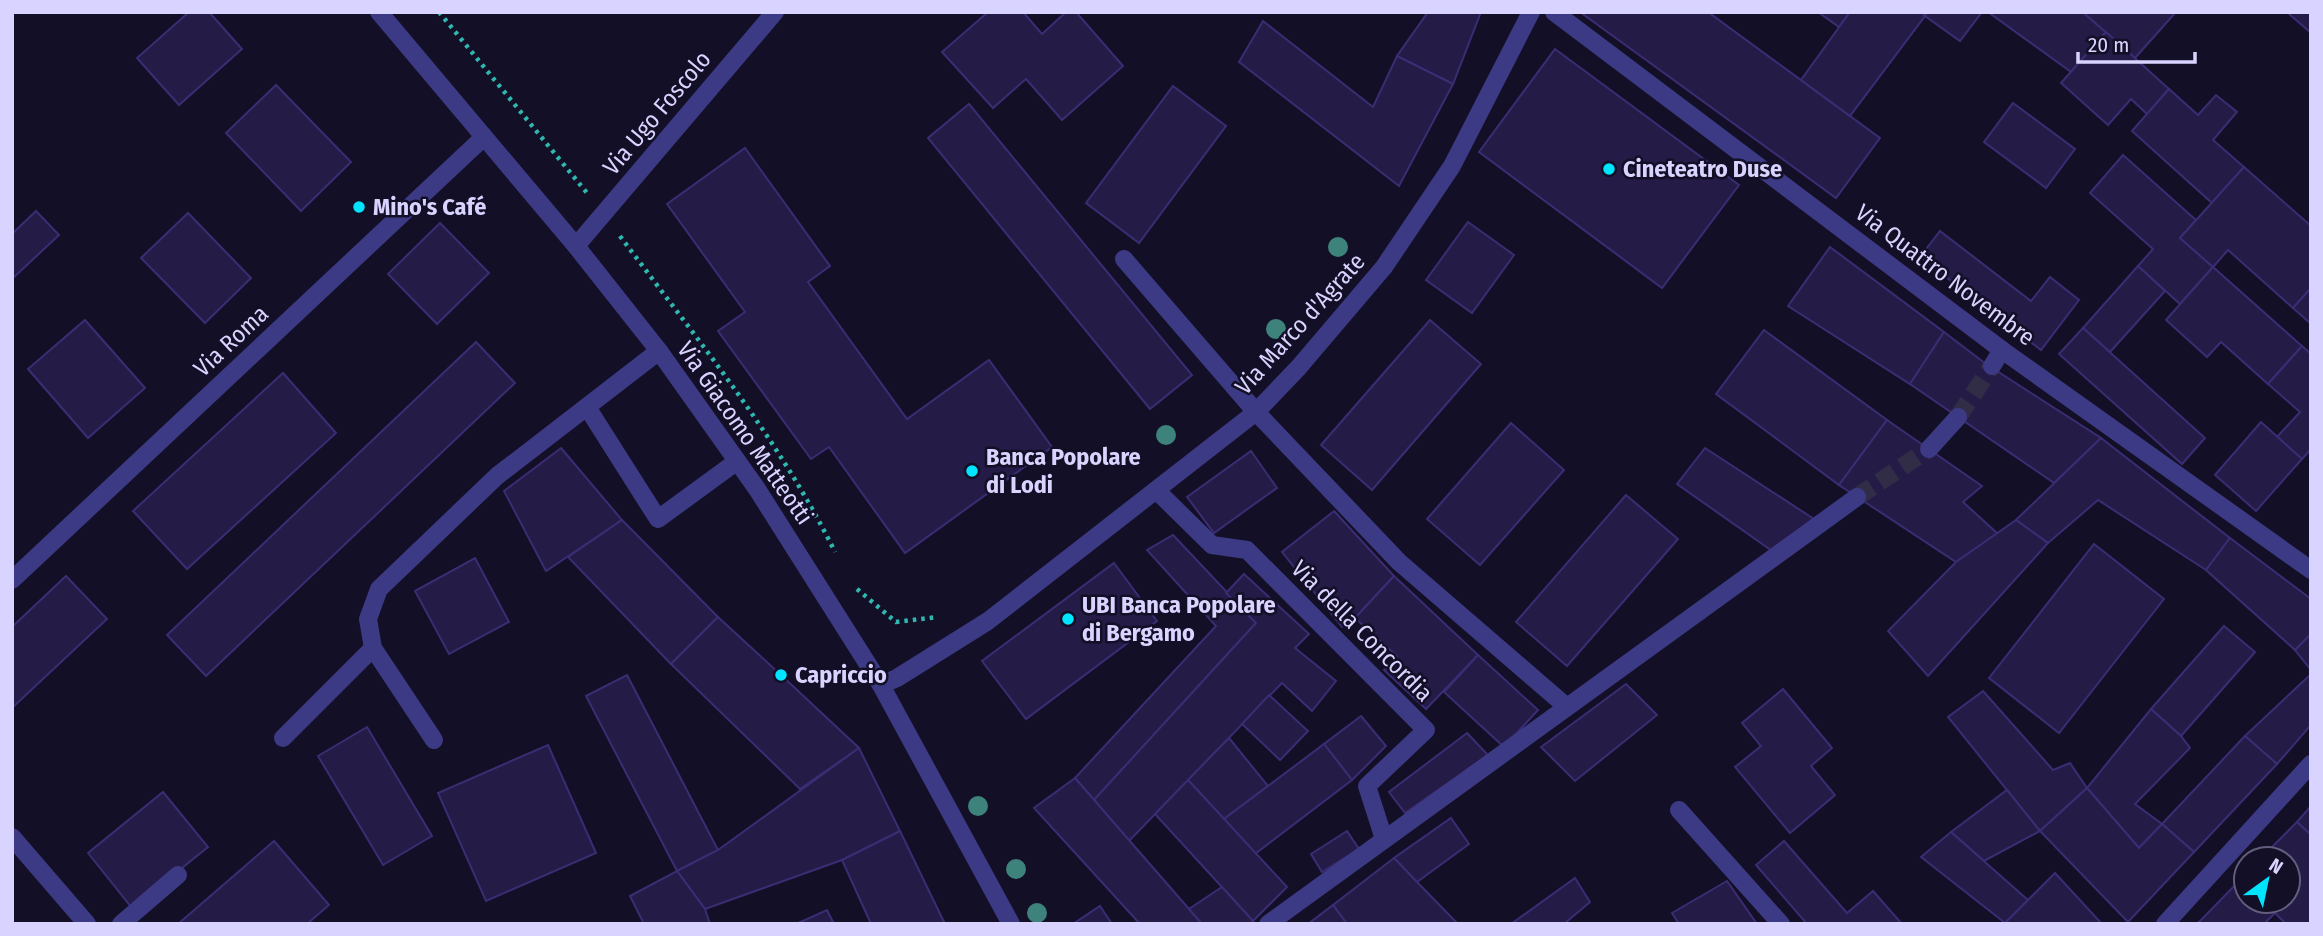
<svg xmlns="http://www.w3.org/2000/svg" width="2323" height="936" font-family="'Fira Sans Condensed',sans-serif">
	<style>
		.building { fill: #241b47; stroke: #3b2d73; stroke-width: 2 }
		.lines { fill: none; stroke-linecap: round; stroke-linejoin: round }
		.minor-tunnel { stroke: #312d47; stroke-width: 18; stroke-dasharray: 18 9; stroke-linecap: butt }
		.path { stroke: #2fb8b0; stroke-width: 4.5; stroke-dasharray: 3.5 5; stroke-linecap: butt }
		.minor { stroke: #3d3a85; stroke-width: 18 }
		.tree { fill: #3d827b }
		.poi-dot { fill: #00e5ff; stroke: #130f26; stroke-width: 2.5 }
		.labels { text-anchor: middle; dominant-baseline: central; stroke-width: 5; stroke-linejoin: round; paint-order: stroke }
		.street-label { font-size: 24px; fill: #d9d4ff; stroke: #130f26 }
		.poi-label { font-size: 24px; font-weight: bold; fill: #d9d4ff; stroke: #130f26; text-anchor: start }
	</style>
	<rect width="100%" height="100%" fill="#130f26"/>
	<g class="building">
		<polygon points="189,12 209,12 242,49 179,105 137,58"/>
		<polygon points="988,12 1023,12 1042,34 1066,12 1076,12 1123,66 1062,120 1026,79 993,108 942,52"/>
		<polygon points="1428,12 1481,12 1453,84 1397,56"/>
		<polygon points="1580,12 1708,12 1880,138 1836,198"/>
		<polygon points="1818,12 1850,12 1839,27"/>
		<polygon points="1850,12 1921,12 1925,16 1850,116 1801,80"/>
		<polygon points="1928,12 1982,12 1960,41 1925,16"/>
		<polygon points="1988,12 2083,12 2106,32 2071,72"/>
		<polygon points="2086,12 2176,12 2135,58 2085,14"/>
		<polygon points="2311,12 2311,33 2288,13 2289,12"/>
		<polygon points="1263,21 1373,107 1397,56 1453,84 1399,186 1239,62"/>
		<polygon points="2106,32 2169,89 2147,114 2131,99 2108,125 2061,83"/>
		<polygon points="1555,49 1739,185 1662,288 1479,152"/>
		<polygon points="276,85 351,162 301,211 226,133"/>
		<polygon points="1173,86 1226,126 1139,243 1086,203"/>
		<polygon points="2169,89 2198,115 2216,95 2237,112 2213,140 2244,167 2212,203 2132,131"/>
		<polygon points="2013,103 2075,149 2046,188 1984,142"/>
		<polygon points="969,104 1192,375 1150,409 928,138"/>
		<polygon points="745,148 830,266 808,282 907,419 989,360 1052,447 905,553 829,447 811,459 718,331 745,312 667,204"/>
		<polygon points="2123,155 2196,220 2180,238 2213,267 2180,304 2138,266 2153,249 2090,193"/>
		<polygon points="2244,167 2311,226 2311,288 2293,308 2228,250 2213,267 2180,238"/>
		<polygon points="36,211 59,235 12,279 12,234"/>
		<polygon points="188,213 251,278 205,323 141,258"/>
		<polygon points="1468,222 1514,255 1472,313 1426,280"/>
		<polygon points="440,223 489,273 437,324 388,274"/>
		<polygon points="1940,231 2031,301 2050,277 2079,300 2041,350 1920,257"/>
		<polygon points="1830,247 1944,332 1910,384 1788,306"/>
		<polygon points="2138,266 2165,291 2110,352 2083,328"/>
		<polygon points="2213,267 2302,346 2268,384 2221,342 2207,357 2166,320"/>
		<polygon points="2311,288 2311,324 2293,308"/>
		<polygon points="85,320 145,388 88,438 28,369"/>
		<polygon points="1430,320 1481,364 1372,490 1321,445"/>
		<polygon points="2083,328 2205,438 2182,464 2059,354"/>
		<polygon points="1764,330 1887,420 1839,485 1716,394"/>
		<polygon points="1944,332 1986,364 2101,438 2054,483 1910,384"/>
		<polygon points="476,342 515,383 206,676 167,635"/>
		<polygon points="2302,346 2311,354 2311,449 2302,459 2277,437 2300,412 2268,384"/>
		<polygon points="283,373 336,433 187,569 133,511"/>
		<polygon points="1887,420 1982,486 1963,502 1998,534 1956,562 1839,485"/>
		<polygon points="2261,422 2302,459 2256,511 2215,475"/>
		<polygon points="1511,423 1564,470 1480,565 1427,519"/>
		<polygon points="2101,438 2230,538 2206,570 2098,500 2048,543 2016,520"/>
		<polygon points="561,448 622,520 546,571 504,491"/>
		<polygon points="1705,448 1814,519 1775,553 1677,484"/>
		<polygon points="1251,451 1277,488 1214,533 1187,497"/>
		<polygon points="1626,495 1678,539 1567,666 1516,622"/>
		<polygon points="1334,511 1394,576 1355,618 1342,627 1282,552"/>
		<polygon points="622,520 718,617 671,664 568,557"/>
		<polygon points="2016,520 2048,543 1928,676 1888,631 1956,562"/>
		<polygon points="1173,535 1256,623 1094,800 1075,778 1216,626 1147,550"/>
		<polygon points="2230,538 2311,599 2311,634 2295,650 2206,570"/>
		<polygon points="2094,544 2164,599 2059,733 1989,678"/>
		<polygon points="475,558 509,622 449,654 415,591"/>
		<polygon points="1114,563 1157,621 1026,719 982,661"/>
		<polygon points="1244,574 1309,634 1295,648 1336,681 1312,711 1282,683 1129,841 1094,800 1256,623 1226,593"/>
		<polygon points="66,576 107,619 12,708 12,627"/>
		<polygon points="1394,576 1478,655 1426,709 1384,670 1397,656 1355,618"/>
		<polygon points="718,617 781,675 859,748 800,789 671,664"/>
		<polygon points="2224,626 2255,652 2181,736 2151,709"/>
		<polygon points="2311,634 2311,670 2295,650"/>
		<polygon points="1478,655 1538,710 1504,747 1444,692"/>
		<polygon points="2311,674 2311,725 2277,764 2245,736"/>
		<polygon points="627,675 718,850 677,871 586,696"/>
		<polygon points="1626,684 1657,715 1575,781 1541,747"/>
		<polygon points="1783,689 1832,748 1811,766 1835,795 1790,833 1735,767 1761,746 1742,723"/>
		<polygon points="1983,691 2053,770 2070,763 2087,788 2040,831 1948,717"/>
		<polygon points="1269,695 1308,731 1280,760 1242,724"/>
		<polygon points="2151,709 2181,736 2190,748 2135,804 2162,824 2139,848 2087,788"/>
		<polygon points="1361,716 1386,746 1352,780 1324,744"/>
		<polygon points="367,727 432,836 383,865 318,756"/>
		<polygon points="1467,733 1488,755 1405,813 1389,792"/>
		<polygon points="2245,736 2277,764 2194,852 2162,824"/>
		<polygon points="1229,738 1268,786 1224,819 1188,780"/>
		<polygon points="1324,744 1352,780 1255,854 1224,819"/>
		<polygon points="548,745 596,853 486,901 438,793"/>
		<polygon points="859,748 900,831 842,860 705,909 677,871 718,850"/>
		<polygon points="1075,778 1189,909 1202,924 1140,924 1034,808"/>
		<polygon points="1188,780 1287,887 1253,921 1155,814"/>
		<polygon points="2087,788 2139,848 2162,824 2194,852 2128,922 2040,831"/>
		<polygon points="2007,790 2040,831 1984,861 1951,832"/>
		<polygon points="163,792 208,847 132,908 88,853"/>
		<polygon points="2311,806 2311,835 2297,822"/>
		<polygon points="1451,818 1469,844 1417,882 1394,858"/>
		<polygon points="2297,822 2311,835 2311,924 2286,924 2275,913 2264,924 2197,924 2246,874 2246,901 2288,901 2288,859 2260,859"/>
		<polygon points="900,831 945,924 871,924 842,860"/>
		<polygon points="1347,831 1359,849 1322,872 1311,854"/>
		<polygon points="1951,832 2028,900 2005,923 1921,857"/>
		<polygon points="274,841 329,905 307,924 178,924"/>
		<polygon points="1784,841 1847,913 1873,891 1902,924 1807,924 1756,865"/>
		<polygon points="1394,858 1417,882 1458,924 1347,924 1333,905"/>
		<polygon points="677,871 705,909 710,924 644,924 630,896"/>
		<polygon points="2055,873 2102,924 2005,924 2005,923"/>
		<polygon points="1575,878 1590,902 1564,924 1511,924"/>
		<polygon points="1727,881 1757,924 1679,924 1672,913"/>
		<polygon points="1222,887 1253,921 1249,924 1202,924 1189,909"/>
		<polygon points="1333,905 1347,924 1308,924"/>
		<polygon points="1100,906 1112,924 1073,924"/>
		<polygon points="827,910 834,924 796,924"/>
	</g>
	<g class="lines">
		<g class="minor-tunnel">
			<polyline points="1958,417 1992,366"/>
			<polyline points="1857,497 1929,449"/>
		</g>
		<g class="path">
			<polyline points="439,12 587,193"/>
			<path d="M 620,236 C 696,338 778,437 835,552"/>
			<polyline points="857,589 896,622 938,617"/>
		</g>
		<g class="minor">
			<polyline points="379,12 576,246 659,351 757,489 881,685 1011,924"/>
			<polyline points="1554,12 2002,350 2311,570"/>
			<polyline points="576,246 775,12"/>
			<polyline points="1124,259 1256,412 1399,562 1567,707"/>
			<polyline points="1992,366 2002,350"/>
			<polyline points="587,407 658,519 736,462"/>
			<polyline points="1929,449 1958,417"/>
			<polyline points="1156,490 1212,545 1247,550 1426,730 1367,786 1384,839"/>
			<polyline points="12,580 484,137"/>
			<polyline points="881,685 897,678 988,621 1256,412 1299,367 1384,267 1452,166 1531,12"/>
			<polyline points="283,738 373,648"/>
			<polyline points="434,740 373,648 368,619 379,589 497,476 659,351"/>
			<polyline points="1679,810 1781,924"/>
			<polyline points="12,837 87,924"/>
			<polyline points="121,924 178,875"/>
			<polyline points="1268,924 1857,497"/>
			<polyline points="2165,924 2311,764"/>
		</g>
	</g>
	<g class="tree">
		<circle cx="1338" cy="247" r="10"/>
		<circle cx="1276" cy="329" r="10"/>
		<circle cx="1166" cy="435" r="10"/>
		<circle cx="978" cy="806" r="10"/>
		<circle cx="1016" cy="869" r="10"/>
		<circle cx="1037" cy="913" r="10"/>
	</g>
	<g class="poi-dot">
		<circle cx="1609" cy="169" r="7"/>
		<circle cx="359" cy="207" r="7"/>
		<circle cx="972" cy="471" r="7"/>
		<circle cx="1068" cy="619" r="7"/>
		<circle cx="781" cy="675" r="7"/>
	</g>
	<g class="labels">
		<g class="street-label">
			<text transform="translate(657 113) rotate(-50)">Via Ugo Foscolo</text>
			<text transform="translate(1945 275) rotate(37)">Via Quattro Novembre</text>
			<text transform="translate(1300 324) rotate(-48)">Via Marco d'Agrate</text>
			<text transform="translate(231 341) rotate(-43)">Via Roma</text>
			<text transform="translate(745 433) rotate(55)">Via Giacomo Matteotti</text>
			<text transform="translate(1362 631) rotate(45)">Via della Concordia</text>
		</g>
		<g class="poi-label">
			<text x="1623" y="169">Cineteatro Duse</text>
			<text x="373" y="207">Mino's Café</text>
			<text x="986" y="457">Banca Popolare<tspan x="986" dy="28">di Lodi</tspan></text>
			<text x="1082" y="605">UBI Banca Popolare<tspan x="1082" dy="28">di Bergamo</tspan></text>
			<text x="795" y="675">Capriccio</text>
		</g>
	</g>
	<rect width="2323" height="936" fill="none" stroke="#d9d4ff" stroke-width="28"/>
	<g transform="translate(2267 880) rotate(33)"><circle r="33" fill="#130f26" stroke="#625e7d" stroke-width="2"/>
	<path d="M0-5L12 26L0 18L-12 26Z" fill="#00e5ff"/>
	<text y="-10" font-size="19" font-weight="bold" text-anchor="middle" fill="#d9d4ff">N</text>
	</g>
	<path d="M2078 52v10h117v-10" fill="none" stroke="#d9d4ff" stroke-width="3.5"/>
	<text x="2088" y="52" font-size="21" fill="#d9d4ff" stroke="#130f26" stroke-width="5" paint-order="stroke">20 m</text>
</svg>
